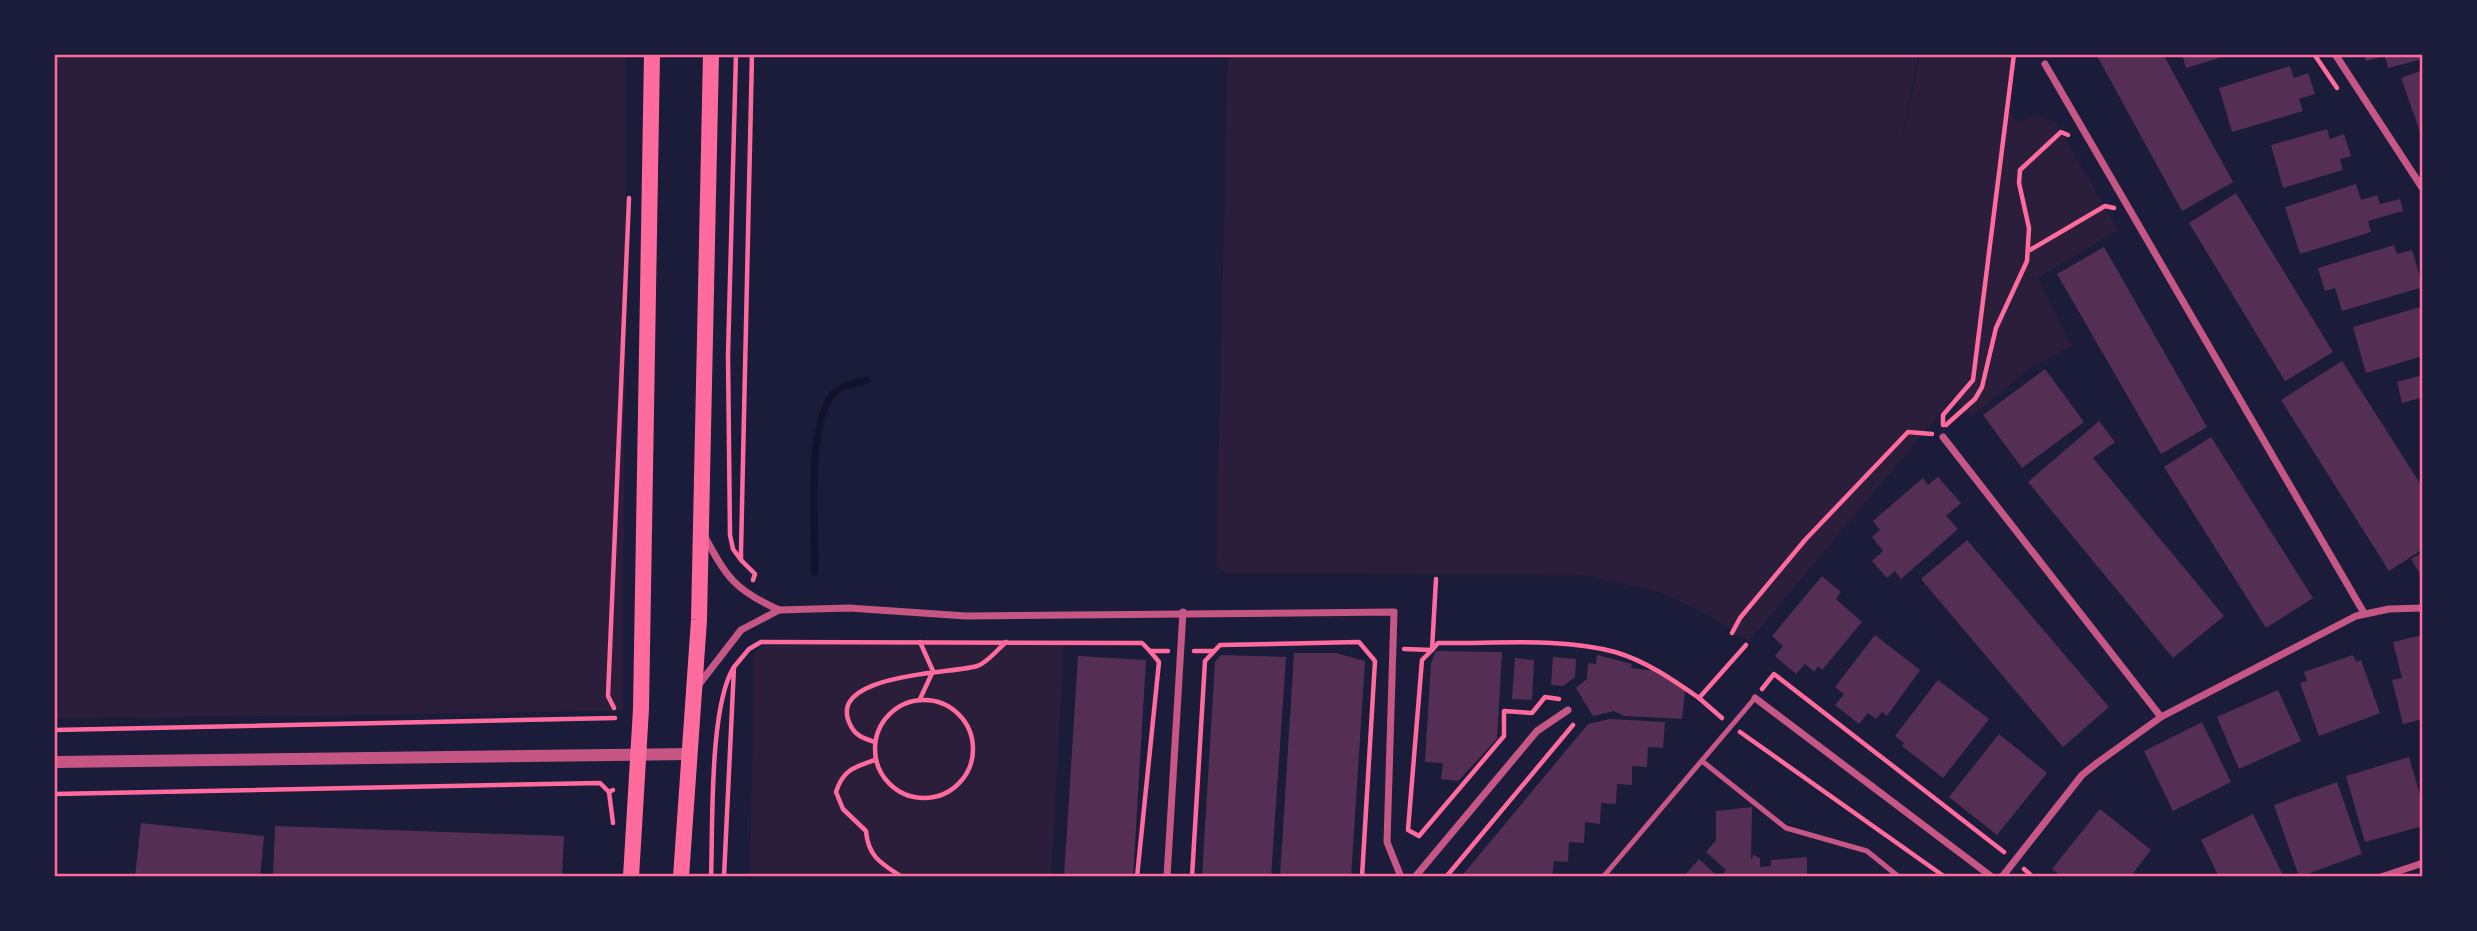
<svg xmlns="http://www.w3.org/2000/svg" width="2477" height="931" font-family="'Crimson Pro',serif">
	<style>
		.green { fill: #2a1e3b }
		.lines { fill: none; stroke-linecap: round; stroke-linejoin: round }
		.stream { stroke: #12122b; stroke-width: 7 }
		.building { fill: #542f53 }
		.path { stroke: #ff6b9d; stroke-width: 4.5 }
		.service { stroke: #c65784; stroke-width: 5 }
		.minor { stroke: #c65784; stroke-width: 7 }
		.tertiary { stroke: #c65784; stroke-width: 12 }
		.primary { stroke: #ff6b9d; stroke-width: 16 }
		.neatline { fill: none; stroke: #ff6b9d; stroke-width: 2.5 }
	</style>
	<rect width="100%" height="100%" fill="#1b1b3a"/>
	<g class="green">
		<polygon points="54,54 626,54 623,711 54,719"/>
		<polygon points="1228,54 1918,54 1900,151 1920,54 2012,54 2005,103 2017,123 2032,116 2055,121 2118,230 2038,278 2072,346 2032,367 1971,417 1953,398 1750,640 1742,638 1714,618 1660,592 1584,575 1226,574 1216,564"/>
		<polygon points="1038,644 1064,645 1051,877 750,877 754,653 763,645"/>
	</g>
	<g class="lines">
		<path class="stream" d="M 815,572 C 815,530 805,419 836,391 C 843,385 858,383 867,380"/>
	</g>
	<g class="building">
		<polygon points="2096,54 2163,54 2233,182 2182,211"/>
		<polygon points="2182,54 2229,54 2229,55 2186,68"/>
		<polygon points="2364,54 2423,54 2423,59 2388,68 2385,56 2366,61"/>
		<polygon points="2290,66 2294,78 2308,73 2315,94 2299,99 2303,111 2232,132 2219,88"/>
		<polygon points="2423,70 2423,131 2420,132 2401,78"/>
		<polygon points="2327,129 2330,139 2344,134 2351,156 2340,159 2343,170 2283,188 2271,145"/>
		<polygon points="2356,184 2361,200 2377,195 2380,204 2400,199 2403,211 2368,221 2371,232 2300,254 2285,207"/>
		<polygon points="2236,193 2333,352 2285,381 2189,223"/>
		<polygon points="2394,245 2397,254 2412,250 2423,287 2342,311 2335,288 2325,291 2318,268"/>
		<polygon points="2104,247 2207,427 2161,454 2057,274"/>
		<polygon points="2423,306 2423,356 2366,373 2353,327"/>
		<polygon points="2342,361 2423,488 2423,549 2389,571 2281,400"/>
		<polygon points="2045,369 2084,422 2022,468 1983,415"/>
		<polygon points="2423,375 2423,405 2420,398 2402,403 2397,382"/>
		<polygon points="2099,421 2115,442 2093,458 2224,616 2173,658 2028,482"/>
		<polygon points="2211,437 2313,598 2266,628 2164,467"/>
		<polygon points="1938,477 1961,503 1946,516 1958,529 1901,579 1895,571 1887,578 1872,561 1883,551 1872,537 1880,530 1873,521 1923,478 1928,485"/>
		<polygon points="1967,540 2109,707 2063,747 1921,579"/>
		<polygon points="2423,552 2423,579 2411,559"/>
		<polygon points="1822,576 1841,592 1836,599 1862,622 1822,670 1818,666 1814,672 1805,664 1796,674 1775,656 1783,646 1772,636"/>
		<polygon points="1875,635 1920,670 1887,716 1882,712 1876,719 1868,713 1859,724 1835,705 1844,694 1835,687"/>
		<polygon points="2423,635 2423,719 2403,724 2392,680 2402,678 2393,642"/>
		<polygon points="1436,651 1502,652 1497,739 1458,781 1441,779 1443,763 1425,762 1431,663"/>
		<polygon points="1294,653 1336,653 1365,661 1351,877 1280,877"/>
		<polygon points="1221,655 1286,657 1271,877 1202,877 1215,662"/>
		<polygon points="1597,655 1632,664 1631,668 1656,671 1685,691 1682,719 1624,716 1614,711 1593,716 1576,688 1587,679 1588,663 1596,664"/>
		<polygon points="2353,655 2356,662 2361,660 2380,713 2319,736 2300,683 2307,681 2304,672"/>
		<polygon points="1078,656 1146,660 1133,877 1064,877"/>
		<polygon points="1553,657 1576,659 1575,677 1563,686 1551,685"/>
		<polygon points="1515,658 1534,660 1532,700 1512,699"/>
		<polygon points="1938,680 1989,719 1943,778 1902,746 1904,743 1895,736"/>
		<polygon points="2278,690 2301,741 2239,769 2217,717"/>
		<polygon points="1610,719 1665,722 1663,748 1648,747 1647,767 1632,766 1632,785 1617,784 1616,804 1601,803 1600,824 1585,822 1584,843 1569,842 1568,862 1554,861 1552,877 1461,877 1588,724"/>
		<polygon points="2202,722 2231,782 2173,811 2144,751"/>
		<polygon points="1999,734 2047,773 1997,835 1949,797"/>
		<polygon points="2409,757 2423,805 2423,826 2365,842 2346,776"/>
		<polygon points="2337,782 2362,854 2299,877 2274,805"/>
		<polygon points="1752,807 1751,859 1754,855 1760,858 1760,867 1771,866 1771,860 1807,857 1807,877 1720,877 1726,870 1706,852 1716,840 1716,811"/>
		<polygon points="2100,809 2151,850 2130,877 2062,877 2052,869"/>
		<polygon points="2253,814 2284,877 2219,877 2201,840"/>
		<polygon points="141,823 264,836 260,877 135,877"/>
		<polygon points="275,826 564,836 562,877 273,877"/>
		<polygon points="1699,859 1718,877 1662,877 1662,874 1686,874"/>
	</g>
	<g class="lines">
		<g class="path">
			<polyline points="736,54 728,355 730,535 733,549 741,560"/>
			<polyline points="752,54 741,551 741,560 755,574 753,580"/>
			<polyline points="2314,54 2337,88"/>
			<polyline points="2030,250 2105,206 2114,208"/>
			<polyline points="1943,425 1943,415 1973,380 2014,54"/>
			<polyline points="1946,425 1975,399 1982,387 1996,328 2027,261 2029,228 2019,183 2020,170 2061,132 2068,135"/>
			<polyline points="1436,579 1432,650 1422,660 1408,830 1419,836 1504,736 1504,711 1532,713 1545,697 1559,699"/>
			<polyline points="1732,633 1740,618 1805,540 1908,432 1932,434"/>
			<path d="M 1404,649 L 1432,650 L 1438,643 C 1493,644 1562,637 1615,652 C 1646,661 1673,680 1699,698"/>
			<polyline points="1194,651 1214,651"/>
			<polyline points="1762,689 1774,674 2004,852"/>
			<polyline points="920,699 933,671 920,642"/>
			<circle cx="924" cy="749" r="49"/>
			<polyline points="614,708 608,696 629,198"/>
			<polyline points="1722,718 1699,698 1746,645"/>
			<polyline points="54,730 615,718"/>
			<polyline points="1740,732 1945,877"/>
			<path d="M 875,742 C 866,739 857,737 852,728 C 819,673 953,674 977,666 C 987,663 998,649 1006,642"/>
			<path d="M 875,760 C 854,767 843,770 836,792 L 843,809 L 866,831 C 868,857 882,864 902,877"/>
			<polyline points="613,790 609,792 613,823"/>
			<polyline points="54,794 600,783 609,792"/>
			<polyline points="2024,869 2033,877"/>
			<path d="M 711,877 C 713,827 709,706 734,667"/>
			<polyline points="724,877 734,667 749,649 761,642 1142,643 1150,651 1168,651"/>
			<polyline points="1137,877 1159,662 1150,651"/>
			<polyline points="1192,877 1205,661 1220,645 1359,642 1375,661 1362,877"/>
			<polyline points="1446,877 1573,725"/>
		</g>
		<g class="service">
			<polyline points="1702,761 1786,828 1867,851 1899,877"/>
			<polyline points="1603,877 1755,698"/>
		</g>
		<g class="minor">
			<polyline points="2335,54 2423,189"/>
			<polyline points="2045,64 2364,613"/>
			<polyline points="1943,437 2161,717"/>
			<polyline points="779,610 849,608 966,616 1394,612 1387,842 1401,877"/>
			<path d="M 697,687 L 741,630 L 779,610 C 735,590 727,578 705,537"/>
			<polyline points="1755,698 1992,877"/>
			<polyline points="1167,877 1183,612"/>
			<polyline points="1415,877 1537,731 1568,710"/>
			<polyline points="2002,877 2082,775 2097,763 2161,717 2356,616 2389,609 2423,608"/>
			<polyline points="2381,877 2423,863"/>
		</g>
		<polyline class="tertiary" points="54,762 691,754"/>
		<g class="primary">
			<polyline points="631,877 641,709 652,54"/>
			<polyline points="681,877 699,620 711,54"/>
		</g>
	</g>
	<rect width="2477" height="931" fill="none" stroke="#1b1b3a" stroke-width="112"/>
	<rect x="56" y="56" width="2365" height="819" class="neatline"/>
</svg>
